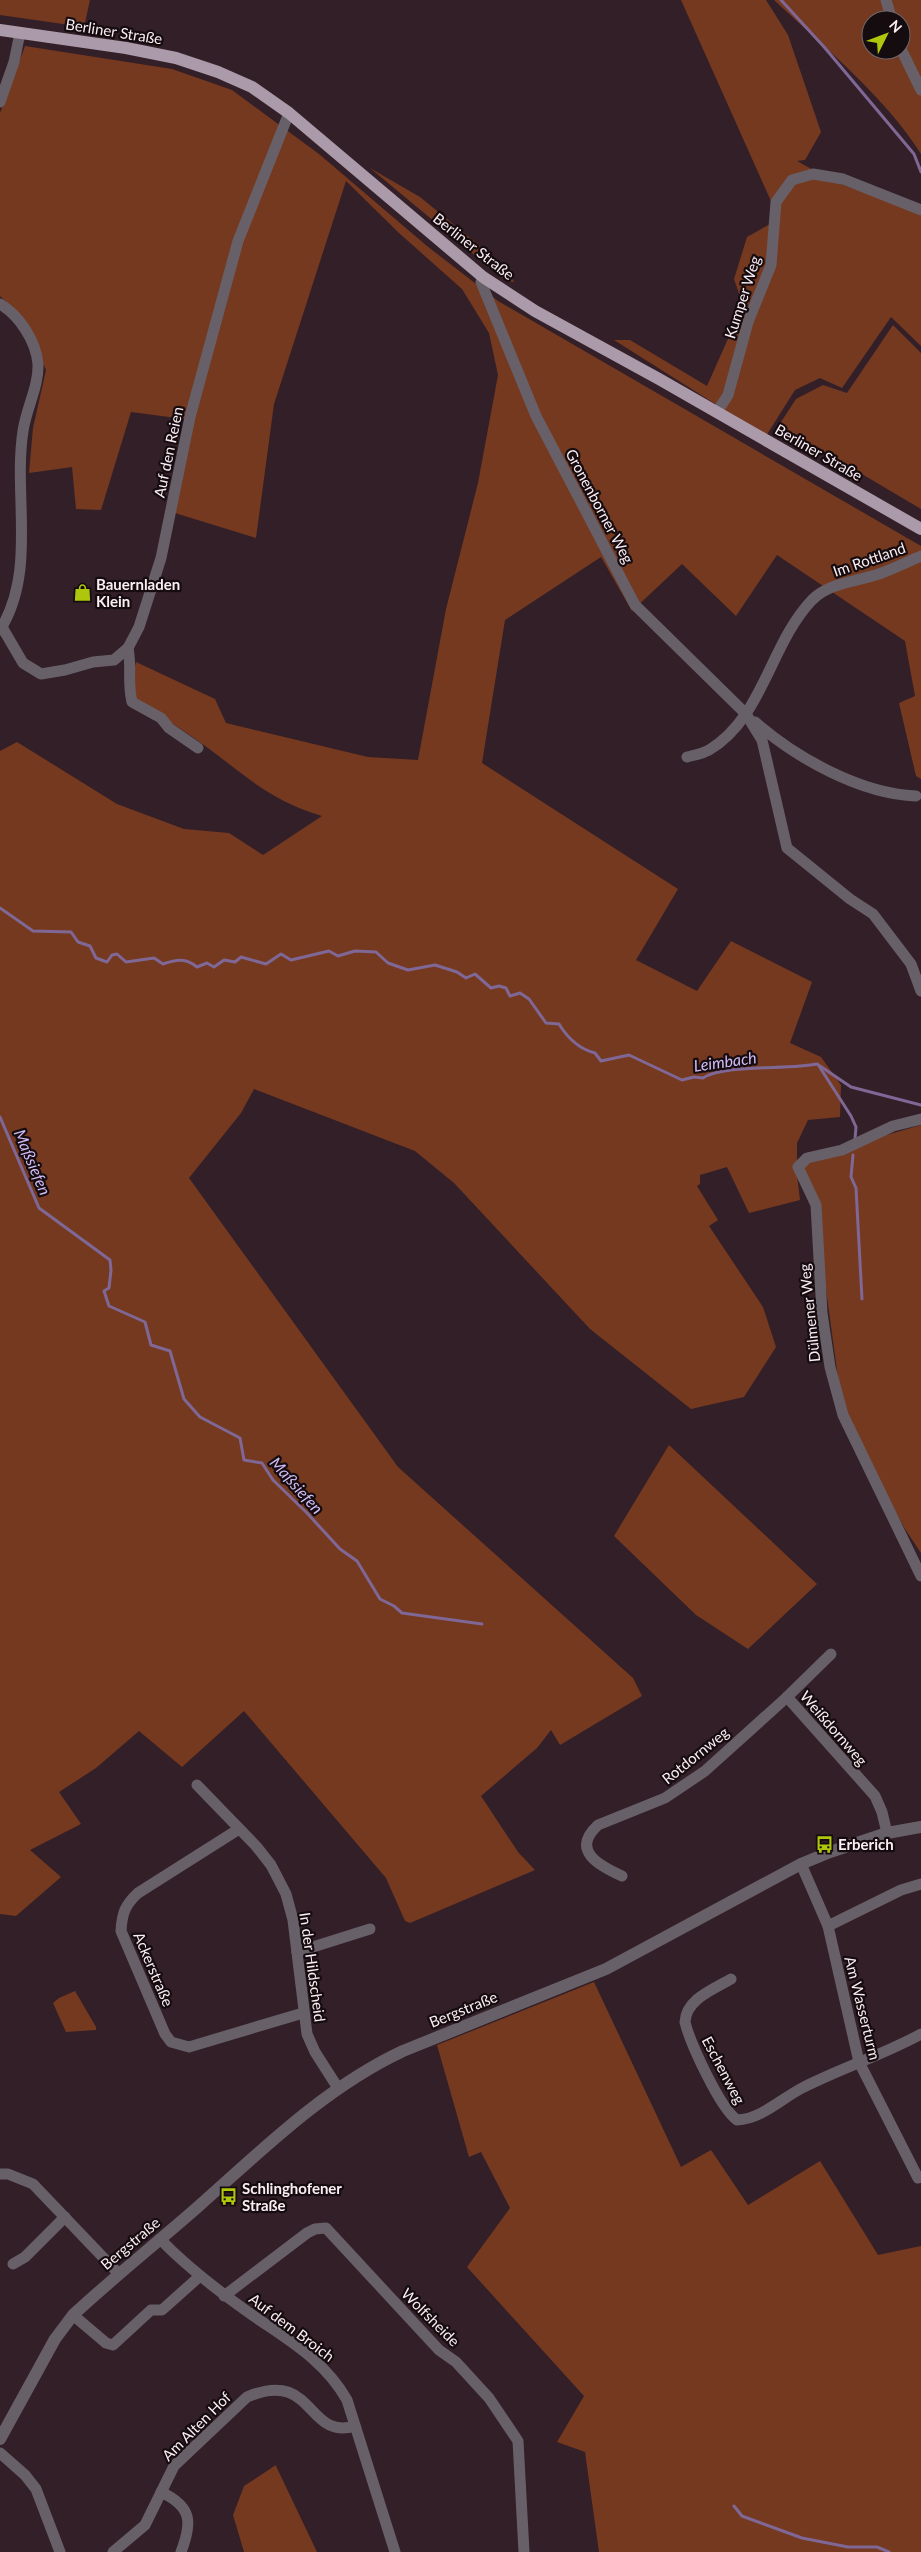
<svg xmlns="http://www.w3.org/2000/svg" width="921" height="2552" font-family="Lato,sans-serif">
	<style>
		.green { fill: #753920; fill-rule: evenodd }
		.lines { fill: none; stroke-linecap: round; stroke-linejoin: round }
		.stream { stroke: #7f6796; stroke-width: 3 }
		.minor { stroke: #686068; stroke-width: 11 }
		.tertiary { stroke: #686068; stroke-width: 12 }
		.primary { stroke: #aa9aaa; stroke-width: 12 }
		.labels { text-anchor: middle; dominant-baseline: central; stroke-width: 4.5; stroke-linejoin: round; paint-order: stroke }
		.street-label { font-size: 15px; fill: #fbedf2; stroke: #150c10 }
		.poi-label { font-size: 15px; font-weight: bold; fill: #fbedf2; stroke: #150c10; text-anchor: start }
		.water-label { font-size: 16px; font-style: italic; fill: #d2bcf7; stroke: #150c10 }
	</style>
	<rect width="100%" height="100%" fill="#331f27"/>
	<g class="green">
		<polygon points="0,0 90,0 84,27 0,15"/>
		<polygon points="681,0 766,0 788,35 821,132 805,160 797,161 835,182 921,213 921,346 891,317 842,388 820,378 795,390 766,436 614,340 630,340 707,386 743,305 734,279 747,237 779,219"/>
		<path d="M 774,0 L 921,0 L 921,154 C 887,99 822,45 774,0 ZM 871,20 L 901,20 L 901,50 L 871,50 Z"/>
		<path d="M 25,46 L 172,69 L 232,90 L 319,154 L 427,246 L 498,301 L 921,546 L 921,779 L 916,776 L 899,703 L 915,696 L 905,641 L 777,555 L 736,616 L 682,564 L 632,611 L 601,557 L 505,620 L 482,763 L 678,889 L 636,960 L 697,991 L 731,941 L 812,982 L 790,1043 L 821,1057 L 841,1085 L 840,1117 L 808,1120 L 797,1143 L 797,1175 L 800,1200 L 749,1213 L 727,1167 L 700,1175 L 700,1184 L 697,1186 L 718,1220 L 709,1226 L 763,1307 L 776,1347 L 744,1397 L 691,1409 L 590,1329 L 454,1183 L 415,1151 L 254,1089 L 241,1113 L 189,1178 L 398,1467 L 633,1678 L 642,1696 L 560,1745 L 551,1730 L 537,1748 L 481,1796 L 518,1852 L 535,1870 L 410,1923 L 405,1921 L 386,1878 L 244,1711 L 182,1767 L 139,1731 L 96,1768 L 59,1792 L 81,1824 L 30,1850 L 61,1877 L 16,1916 L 0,1914 L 0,751 L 17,742 L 117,804 L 184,829 L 229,833 L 263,855 L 322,816 C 270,800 250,779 208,748 C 184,730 158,715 134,699 L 131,684 L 136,662 L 215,699 L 226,723 L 368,757 L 418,760 L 446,609 L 478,483 L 498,375 L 489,333 L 462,289 L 399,233 L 346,181 L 274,404 L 256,538 L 175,513 L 192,420 L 131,412 L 101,510 L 76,509 L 72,467 L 29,473 L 33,428 L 46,370 L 26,322 L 0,296 L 0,113 Z"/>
		<polygon points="370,168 420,197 506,267 514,282 506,281"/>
		<polygon points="893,325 921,353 921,509 779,425 796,399 823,385 847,393"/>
		<polygon points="921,1125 921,1553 905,1529 843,1415 816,1215 799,1173 807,1158"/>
		<polygon points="669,1445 817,1584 748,1649 696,1615 614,1536"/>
		<polygon points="594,1982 681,2167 711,2150 748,2205 820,2161 878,2255 921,2246 921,2552 599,2552 585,2452 557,2442 584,2396 467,2267 510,2208 481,2152 469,2157 437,2045"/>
		<polygon points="75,1991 96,2027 96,2030 66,2032 53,2003 59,1998"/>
		<polygon points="276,2465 276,2466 317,2552 244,2552 233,2515 244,2486"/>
	</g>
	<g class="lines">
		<g class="stream">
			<polyline points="781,0 825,48 914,154 921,172"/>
			<path d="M 0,908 L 33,931 L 71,932 L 78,942 L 90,946 L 96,958 L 107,962 L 112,955 L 117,954 L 126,962 L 154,958 L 163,964 C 177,959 186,958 197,967 L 207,963 L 214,967 L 224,960 L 235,962 L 241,957 L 266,964 L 281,954 L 291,960 L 329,951 L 338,956 L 355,951 L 376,952 L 388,963 L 408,970 L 435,965 L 457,972 L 466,978 L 475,974 L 491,988 L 499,986 L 506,988 L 510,996 L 520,993 L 529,999 L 546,1023 L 559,1024 C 567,1037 579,1049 595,1053 L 601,1061 L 629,1055 L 682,1080 L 694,1077 L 703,1078 C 724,1064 788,1070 817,1064 L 851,1087 L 921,1105"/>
			<polyline points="819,1066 851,1116 856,1127 855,1139"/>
			<polyline points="0,1117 39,1208 110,1260 111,1270 109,1288 104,1291 109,1306 145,1322 151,1345 170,1351 184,1399 200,1417 240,1438 244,1460 262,1463 273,1480 307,1513 340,1549 357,1561 380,1599 394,1606 402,1613 482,1624"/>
			<polyline points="853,1155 851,1177 856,1188 862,1299"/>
			<polyline points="734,2506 742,2516 802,2538 848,2547 877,2547 889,2552"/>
		</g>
		<g class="minor">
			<polyline points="886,0 892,20"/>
			<polyline points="901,49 921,90"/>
			<polyline points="0,102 14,62 20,33"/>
			<polyline points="483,277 481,282 536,416 635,605 746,714 762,740 787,848 850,899 873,914 911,964 921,991"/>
			<path d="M 0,304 C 19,315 36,341 38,364 C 39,386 26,409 23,431 C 13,496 37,571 0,630"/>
			<polyline points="717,412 728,395 748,322 771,265 776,202 792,180 813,174 843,179 921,210"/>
			<polyline points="2,627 23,663 41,674 65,670 93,662 114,660 128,648 139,627 161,558 190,417 238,241 289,113"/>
			<path d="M 128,648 C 132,668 127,681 132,702 L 161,718 L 169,728 L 198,748"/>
			<path d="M 755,722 C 796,758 861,794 916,796"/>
			<path d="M 687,757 C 694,755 702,754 709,750 C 763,718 770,644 812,600 C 830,582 856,582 879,574 C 893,569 907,562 921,556"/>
			<polyline points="921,1119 893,1126 842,1150 807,1158 798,1167 816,1205 822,1313 830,1367 843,1415 921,1576"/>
			<polyline points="831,1654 787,1697 875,1796 882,1812 887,1833"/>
			<polyline points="197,1785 256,1846 271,1865 286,1894 293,1920 307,2034 315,2052 338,2088"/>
			<path d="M 239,1829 L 138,1893 C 125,1905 122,1913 121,1931 L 165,2034 L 171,2042 L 189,2047 L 303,2013"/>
			<polyline points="801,1864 828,1926 859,2062 918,2178 921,2177"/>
			<path d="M 622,1876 C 600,1866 570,1851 598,1825 L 665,1798 L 705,1771 L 787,1697"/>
			<polyline points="828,1926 901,1890 921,1884"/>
			<polyline points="297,1952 370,1929"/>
			<path d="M 731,1979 C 714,1989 686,1999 685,2022 C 690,2043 720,2108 737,2120 C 761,2119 781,2099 802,2088 C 841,2068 883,2055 921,2034"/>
			<polyline points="0,2174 8,2174 33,2184 119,2274"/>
			<path d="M 160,2239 C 187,2267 217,2290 248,2312 C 286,2339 323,2358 347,2400 L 395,2552"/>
			<polyline points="13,2264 25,2257 65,2217"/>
			<polyline points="224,2296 307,2233 315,2229 326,2228 439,2350 456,2362 489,2398 518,2441 524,2552"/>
			<polyline points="73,2315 106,2343 113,2345 151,2310 162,2310 200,2276"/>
			<polyline points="0,2453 25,2475 36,2489 60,2552"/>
			<path d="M 161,2492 C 193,2507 192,2523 181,2552"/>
			<path d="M 113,2552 L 145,2525 L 174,2466 L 247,2397 C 315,2368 306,2441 355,2426"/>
		</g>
		<path class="tertiary" d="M 0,2439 L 55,2339 L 73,2315 C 114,2277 158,2242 200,2205 C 263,2149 326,2087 403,2051 L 606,1969 L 801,1864 L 830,1852 L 887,1833 L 921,1827"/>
		<polyline class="primary" points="0,30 126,48 176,58 218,72 252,87 289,113 483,277 535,311 659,379 921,529"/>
	</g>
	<defs>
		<symbol id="shop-bare" viewBox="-9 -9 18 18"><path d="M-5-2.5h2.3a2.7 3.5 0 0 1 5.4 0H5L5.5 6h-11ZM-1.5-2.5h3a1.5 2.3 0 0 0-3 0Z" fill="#aec60c" stroke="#150c10" stroke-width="2.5" paint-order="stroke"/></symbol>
		<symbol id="bus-bare" viewBox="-9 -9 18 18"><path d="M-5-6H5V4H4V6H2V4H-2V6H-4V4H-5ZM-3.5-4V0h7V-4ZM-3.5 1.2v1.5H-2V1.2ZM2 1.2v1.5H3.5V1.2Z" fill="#aec60c" stroke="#150c10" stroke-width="2.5" paint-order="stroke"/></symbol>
	</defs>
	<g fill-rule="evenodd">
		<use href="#shop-bare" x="70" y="580" width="25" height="25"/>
		<use href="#bus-bare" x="812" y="1832" width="25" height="25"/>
		<use href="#bus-bare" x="216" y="2184" width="25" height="25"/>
	</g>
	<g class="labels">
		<g class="street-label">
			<text transform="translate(114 31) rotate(9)">Berliner Straße</text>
			<text transform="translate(474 246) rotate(38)">Berliner Straße</text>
			<text transform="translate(742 297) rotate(-72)">Kumper Weg</text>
			<text transform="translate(168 452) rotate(-78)">Auf den Reien</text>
			<text transform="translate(819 452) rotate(30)">Berliner Straße</text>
			<text transform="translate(600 506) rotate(62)">Gronenborner Weg</text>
			<text transform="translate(869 559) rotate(-19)">Im Rottland</text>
			<text transform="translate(809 1313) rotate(-96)">Dülmener Weg</text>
			<text transform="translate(834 1728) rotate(49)">Weißdornweg</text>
			<text transform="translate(695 1755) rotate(-39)">Rotdornweg</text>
			<text transform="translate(313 1967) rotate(82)">In der Hildscheid</text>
			<text transform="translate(154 1969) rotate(67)">Ackerstraße</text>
			<text transform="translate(863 2008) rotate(76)">Am Wasserturm</text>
			<text transform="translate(463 2009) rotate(-22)">Bergstraße</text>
			<text transform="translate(724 2070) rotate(62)">Eschenweg</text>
			<text transform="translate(130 2243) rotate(-40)">Bergstraße</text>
			<text transform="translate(431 2317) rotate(45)">Wolfsheide</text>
			<text transform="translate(292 2327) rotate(37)">Auf dem Broich</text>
			<text transform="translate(196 2426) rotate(-45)">Am Alten Hof</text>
		</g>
		<g class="poi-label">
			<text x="96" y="584">Bauernladen<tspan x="96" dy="17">Klein</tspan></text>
			<text x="838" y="1844">Erberich</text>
			<text x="242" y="2188">Schlinghofener<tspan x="242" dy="17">Straße</tspan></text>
		</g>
		<g class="water-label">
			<text transform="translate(725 1061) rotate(-8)">Leimbach</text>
			<text transform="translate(33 1162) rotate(67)">Maßsiefen</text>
			<text transform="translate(297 1485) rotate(48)">Maßsiefen</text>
		</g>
	</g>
	<g transform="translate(886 35) rotate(48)"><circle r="24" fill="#150c10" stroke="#71666a"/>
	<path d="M0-4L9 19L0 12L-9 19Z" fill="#aec60c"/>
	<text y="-8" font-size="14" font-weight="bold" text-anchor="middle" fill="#fbedf2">N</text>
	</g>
</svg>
